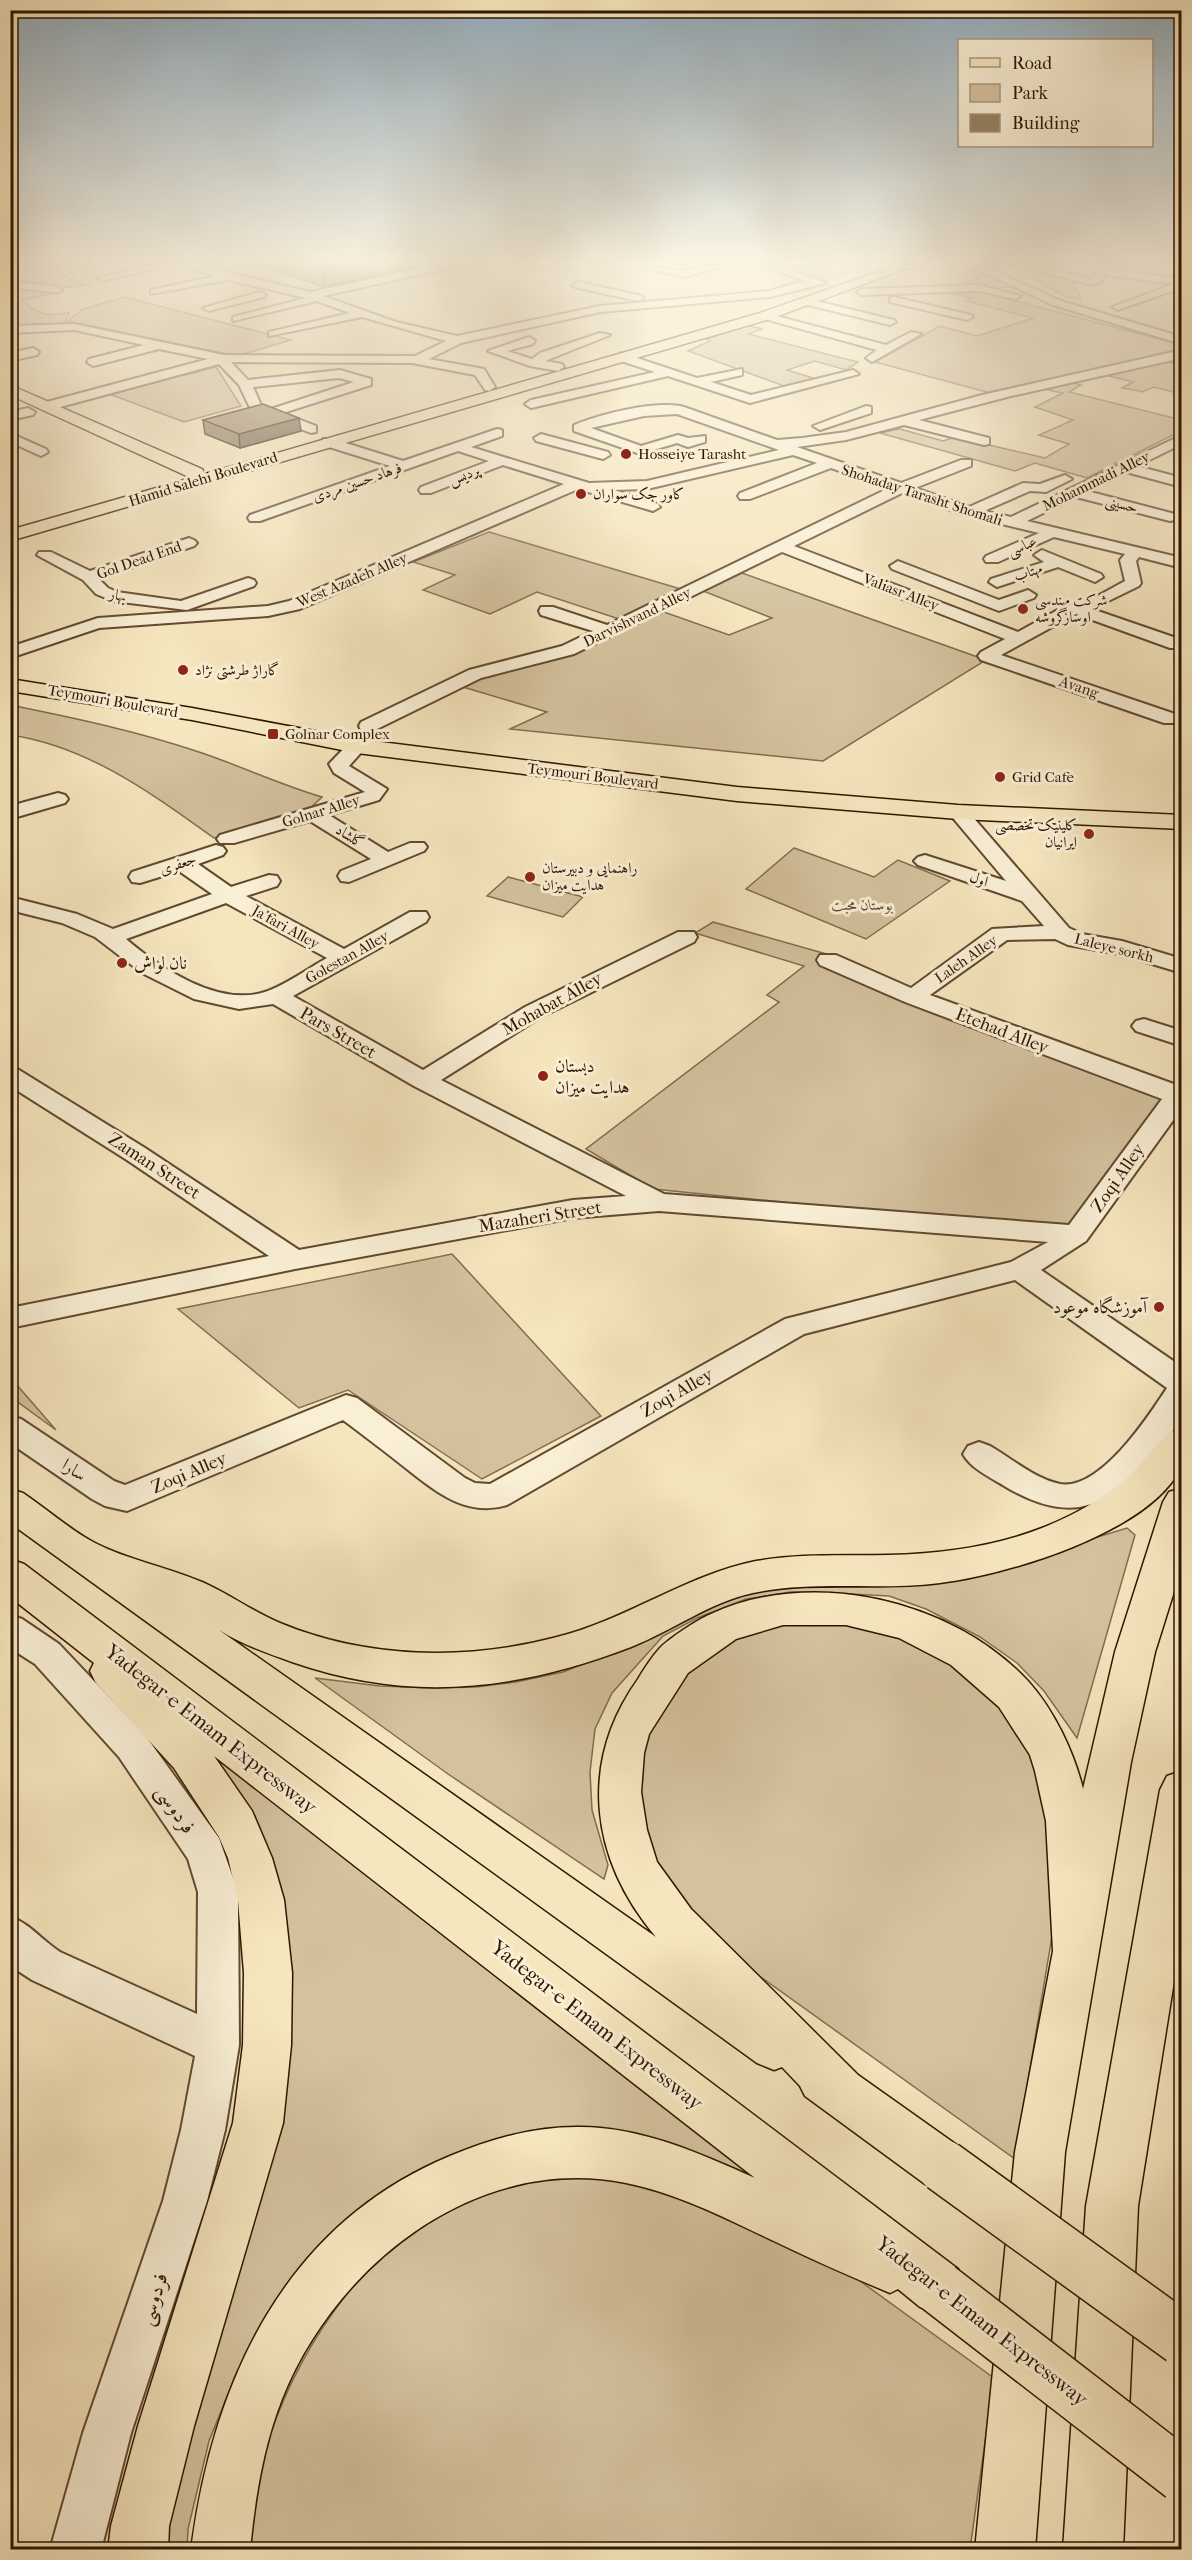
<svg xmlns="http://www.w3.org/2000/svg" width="1192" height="2560" font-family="'IM FELL French Canon',Amiri,serif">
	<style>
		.green { fill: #d4c29e; stroke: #826c4f; stroke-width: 1.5 }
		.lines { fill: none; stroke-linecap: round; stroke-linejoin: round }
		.minor-casing { stroke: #614930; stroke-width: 4 }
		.major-casing { stroke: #2f1500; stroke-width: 3 }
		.highway-casing { stroke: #2f1500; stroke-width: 3 }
		.minor { fill: #f9efd5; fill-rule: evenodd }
		.major { fill: #f6e6be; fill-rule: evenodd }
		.highway { fill: #f6e6be; fill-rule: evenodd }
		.highway-bridge-casing { stroke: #2f1500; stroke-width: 55; stroke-linecap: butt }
		.highway-bridge { stroke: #f6e6be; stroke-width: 52 }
		.wall { fill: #817055; stroke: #2f1500; stroke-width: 1.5 }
		.shaded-wall { fill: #695b45; stroke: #2f1500; stroke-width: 1.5 }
		.building { fill: #968263; stroke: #2f1500; stroke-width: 1.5 }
		.poi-dot { fill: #8f2418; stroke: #f9efd5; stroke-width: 2 }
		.labels { text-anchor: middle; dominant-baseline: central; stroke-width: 6; stroke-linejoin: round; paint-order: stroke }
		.far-poi-label { font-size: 15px; fill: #2f1500; stroke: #f9efd5; text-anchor: start }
		.far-street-label { font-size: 15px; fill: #2f1500; stroke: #f9efd5 }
		.far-park-label { font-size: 15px; font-style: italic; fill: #61492f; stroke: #f9efd5 }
		.poi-label { font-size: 18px; fill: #2f1500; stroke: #f9efd5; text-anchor: start }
		.street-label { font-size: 18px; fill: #2f1500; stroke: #f9efd5 }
		.near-street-label { font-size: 21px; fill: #2f1500; stroke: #f9efd5 }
	</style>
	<rect width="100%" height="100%" fill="#f6e6be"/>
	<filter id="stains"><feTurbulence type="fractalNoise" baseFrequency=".00333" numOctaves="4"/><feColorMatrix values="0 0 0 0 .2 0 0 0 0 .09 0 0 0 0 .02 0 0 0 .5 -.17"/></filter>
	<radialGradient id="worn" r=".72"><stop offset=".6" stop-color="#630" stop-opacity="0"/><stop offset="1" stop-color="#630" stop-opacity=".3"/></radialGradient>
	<g class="green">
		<path d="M 11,264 L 65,264 L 87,268 L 61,276 L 88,285 C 64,290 35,287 11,280 Z"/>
		<polygon points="799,264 873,264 826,281 784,267"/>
		<polygon points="1006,264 1072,280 1081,299 1067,297"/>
		<polygon points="934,265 980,271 1012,287 993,288 964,283 979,278"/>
		<path d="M 11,287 L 37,287 L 46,295 L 22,300 C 38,316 48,316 69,313 L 64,323 L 11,328 Z"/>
		<polygon points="975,290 1178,344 1181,350 994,394 875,362 940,326 977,336 1033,318 966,301 972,298 947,293"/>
		<polygon points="124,297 291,340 237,356 68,321 83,309"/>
		<polygon points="748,325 762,329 748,334 858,362 846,370 815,361 787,370 816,379 787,387 688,351 710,341 706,339"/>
		<path d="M 1168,362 L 1181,365 L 1181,394 L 1154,387 L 1142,392 C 1135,389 1130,390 1122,388 L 1133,382 L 1105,375 Z"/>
		<polygon points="216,367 241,406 184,422 109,394"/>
		<polygon points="1070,382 1081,385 1069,392 1182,420 1181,431 1087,478 1035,463 1015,471 880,433 900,429 943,441 955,437 1045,458 1069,444 1039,435 1073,420 1035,407 1063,393 1048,390"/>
		<polygon points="489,532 684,590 625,621 537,592 490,614 423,590 455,575 413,562"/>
		<polygon points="742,573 986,660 823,761 510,729 547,712 463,687 483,676 575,653 664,612 729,635 772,618 703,591"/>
		<path d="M 10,705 C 75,718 140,732 202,753 C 243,767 281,785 322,797 L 306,812 L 214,838 C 151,793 89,747 11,735 Z"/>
		<polygon points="794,848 874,877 898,860 950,881 866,939 746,889"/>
		<polygon points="508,877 583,897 563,917 487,896"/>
		<polygon points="713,922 837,957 1166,1099 1070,1231 653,1189 586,1149 779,1002 767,995 804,966 695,933"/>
		<polygon points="452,1254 601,1416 482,1479 348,1390 299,1408 178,1309"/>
		<polygon points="11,1379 16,1384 56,1430 11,1397"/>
		<polygon points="1127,1528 1135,1535 1077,1738 1044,1691 1017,1663 980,1637 926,1609 889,1596 832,1593 790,1592 746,1599 697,1618 663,1636 612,1693 595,1729 590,1772 592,1810 608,1865 604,1879 448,1774 315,1678 380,1686 433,1688 476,1687 516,1682 563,1672 641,1641 736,1593 1078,1543"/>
		<polygon points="774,1622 868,1624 970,1669 1046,1767 1059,1894 1015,2159 716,1945 648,1858 635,1768 655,1704 715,1644"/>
		<polygon points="187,1731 821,2216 556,2132 475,2146 402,2179 360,2210 263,2323 237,2372 209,2441 188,2529 187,2549 157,2550 288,2013"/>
		<path d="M 540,2174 L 643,2177 L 849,2273 L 994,2378 L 970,2549 L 245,2550 C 251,2519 254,2485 263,2456 C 294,2356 358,2252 455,2206 C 482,2193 512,2184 540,2174 Z"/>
	</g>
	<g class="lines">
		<defs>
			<g id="minor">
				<polygon points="154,264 172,264 103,281 98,278"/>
				<path d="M 178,264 L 194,264 L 310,292 L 441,264 L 459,264 L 454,267 L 323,296 L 396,322 L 457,336 L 600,306 L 769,291 L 804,281 L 761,264 L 775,264 L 826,283 L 770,297 L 600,312 L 461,343 L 429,359 L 484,369 L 495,387 L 489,391 L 485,390 L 475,375 L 412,363 L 231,362 L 248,380 L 340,370 L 371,379 L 371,385 L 283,413 L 316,426 L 316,432 L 311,433 L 251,410 L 239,385 L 219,364 L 53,409 L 43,409 L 43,403 L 208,359 L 159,349 L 93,366 L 87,362 L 89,359 L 144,345 L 74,330 L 10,333 L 10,326 L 74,324 L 224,355 L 415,356 L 446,341 L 362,317 L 269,336 L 269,332 L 350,313 L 317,301 L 233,321 L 233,317 L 306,298 L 228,280 L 151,294 L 151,290 L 216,276 ZM 339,378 L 354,382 L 271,409 L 261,405 L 253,387 Z"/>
				<path d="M 630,264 C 648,263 668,272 686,270 C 702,269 716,263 732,264 L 684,277 Z"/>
				<polygon points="904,264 928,264 923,267 899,269 899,265"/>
				<polygon points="966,264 979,264 1061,301 1182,337 1182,344 1053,305"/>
				<polygon points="1013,264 1030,264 1091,279 1100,265 1132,264 1131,266 1109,269 1182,279 1182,285 1105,275 1101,282 1092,285"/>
				<polygon points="10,281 57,287 62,290 57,293 10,287"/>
				<polygon points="578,282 638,295 644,298 638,301 574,287 573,285"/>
				<polygon points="979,285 1021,296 1015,299 979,291 862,295 857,292 862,289"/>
				<polygon points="1171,285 1182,286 1182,292 1172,291 1118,310 1112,307"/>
				<polygon points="260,292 266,295 264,297 209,311 203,308"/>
				<polygon points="894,297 971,315 973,317 967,320 890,302 890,298"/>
				<polygon points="808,299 894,320 896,322 890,325 804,304 804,300"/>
				<polygon points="765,313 886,345 911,332 921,334 872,362 866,358 877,350 761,318 761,314"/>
				<polygon points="600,333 610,335 545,361 562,364 564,367 558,371 530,366 488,351 529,337 535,341 533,344 507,351 532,359 540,353"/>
				<polygon points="33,348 39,352 37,355 10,361 10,353"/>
				<path d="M 1182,350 L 1182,358 L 1011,396 L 919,420 L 989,438 L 989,444 L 984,445 L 904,425 L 846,440 L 797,447 L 901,483 L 961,460 L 971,460 L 971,466 L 915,488 L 969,507 L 1023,483 L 1040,484 L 1065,475 L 1072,479 L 1046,492 L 1030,491 L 984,511 L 1011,517 L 1182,435 L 1182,444 L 1137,466 L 1182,478 L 1182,487 L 1126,472 L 1087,491 L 1175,514 L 1177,517 L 1175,520 L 1170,521 L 1076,497 L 1027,521 L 1182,558 L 1182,568 L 1139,557 L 1136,561 L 1141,583 L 1139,586 L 1092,609 L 1182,640 L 1182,648 L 1170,648 L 1076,614 L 1001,655 L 1178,715 L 1180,719 L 1178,723 L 1164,723 L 981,660 L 978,656 L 981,652 L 1005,639 L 782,552 L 574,654 L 481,678 L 375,730 L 361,730 L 359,726 L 361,722 L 469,670 L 562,646 L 593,631 L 541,615 L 539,611 L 541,607 L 553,607 L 607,625 L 889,488 L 831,468 L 750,499 L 740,499 L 738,496 L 740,493 L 817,463 L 793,455 L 647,489 L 614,490 L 658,504 L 660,507 L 653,511 L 578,489 L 300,609 L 268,616 L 99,628 L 10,658 L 10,647 L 98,618 L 268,606 L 289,601 L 564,484 L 503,465 L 431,493 L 421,493 L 419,490 L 421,487 L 489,461 L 458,451 L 260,521 L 250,521 L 248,518 L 250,515 L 390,466 L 323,445 L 323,439 L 333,439 L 403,461 L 497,429 L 502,430 L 502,436 L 471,447 L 589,483 L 647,481 L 779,450 L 677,414 L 644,416 L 591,428 L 641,446 L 678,435 L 688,438 L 705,436 L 705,442 L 688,447 L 677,443 L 640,454 L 574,431 L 574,425 C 601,414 656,400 684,407 L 777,440 L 802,438 L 846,432 L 982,395 ZM 902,493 L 965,515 L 1039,533 L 986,556 L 984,559 L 986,562 L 998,562 L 1054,537 L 1125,554 L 1120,560 L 1125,581 L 1094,598 L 1063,607 L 1018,632 L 794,546 Z"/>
				<polygon points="622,353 697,378 742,369 742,375 711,382 751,395 853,370 859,374 750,403 668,376 531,408 525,404 531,400 655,372 618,360 616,357"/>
				<polygon points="866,406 871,407 871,413 820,430 813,426"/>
				<polygon points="28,408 35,412 33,415 10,420 10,412"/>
				<polygon points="10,433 46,449 48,452 41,456 10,442"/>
				<polygon points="541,434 608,452 610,455 603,459 536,441 534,438"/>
				<polygon points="189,538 194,540 197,543 194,546 99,579 108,588 117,592 181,601 248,578 254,580 256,583 254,586 187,610 113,601 96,594 83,580 37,555 39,552 51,552 90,571"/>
				<polygon points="1042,550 1101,574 1103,577 1095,582 1058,567 997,587 989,582 991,579 1044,562 1034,555"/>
				<polygon points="898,561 999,600 1028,590 1036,595 1034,598 999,611 892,569 890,566"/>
				<polygon points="357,740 367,746 349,766 387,789 379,800 329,815 388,852 410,843 424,843 427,847 424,851 349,882 341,881 338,876 341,871 371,859 310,821 234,843 220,843 217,839 220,835 365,792 334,773 329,764 350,742"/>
				<polygon points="58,793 65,795 68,799 65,803 10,819 10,806"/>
				<path d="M 958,806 L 965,808 L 1069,928 L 1082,934 L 1122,941 L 1182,959 L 1182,973 L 1119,954 L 1068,945 L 1055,939 L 1007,940 L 930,995 L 1182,1087 L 1182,1108 L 1086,1241 L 1041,1270 L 1182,1367 C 1182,1382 1184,1399 1182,1413 C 1179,1427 1162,1444 1153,1455 C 1108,1509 1070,1525 1006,1487 C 992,1478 971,1469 963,1454 L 968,1446 L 979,1442 L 990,1446 C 1011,1458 1035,1479 1060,1484 C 1100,1491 1148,1417 1167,1388 L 1015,1280 L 804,1334 L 507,1505 C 465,1518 434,1490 403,1466 C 383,1450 363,1435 343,1420 L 127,1511 L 105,1506 L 92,1499 L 10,1443 L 10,1416 L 21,1419 L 114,1481 L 125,1485 L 346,1395 L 357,1398 L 465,1478 L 475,1483 L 490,1484 L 785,1319 L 1011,1262 L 1048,1242 L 659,1211 L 573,1218 L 295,1269 L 10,1328 L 10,1308 L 269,1256 L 127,1160 L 10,1086 L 10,1068 L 19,1070 L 145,1148 L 299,1250 L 573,1200 L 626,1196 L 414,1086 L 273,1004 L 239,1009 L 194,999 L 142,973 L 95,937 L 62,923 L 10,910 L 10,897 L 77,914 L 113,929 L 212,894 L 179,871 L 140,883 L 132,882 L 129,877 L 132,872 L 216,845 L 223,847 L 226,851 L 223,855 L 198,864 L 231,887 L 269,875 L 277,876 L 280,881 L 277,886 L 246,896 L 344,949 L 410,912 L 426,912 L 429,917 L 426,922 L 293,996 L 423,1070 L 525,1007 L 678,932 L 694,932 L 697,937 L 694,942 L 541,1017 L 441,1080 L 664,1194 L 1069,1225 L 1162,1099 L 905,1002 L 820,965 L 817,960 L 820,955 L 836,955 L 911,988 L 992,929 L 1044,926 L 1022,901 L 918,865 L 914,861 L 918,857 L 925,855 L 1006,881 L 948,812 L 951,808 ZM 226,903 L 327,958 C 307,969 286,985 265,992 C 218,1007 160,968 126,939 Z"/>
				<polygon points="1144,1019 1182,1031 1182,1046 1136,1031 1132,1026 1136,1021"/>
				<path d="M 10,1615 L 22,1619 L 59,1644 L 145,1735 L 219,1838 L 238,1892 L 239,2045 L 225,2130 L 207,2201 L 131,2433 L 101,2550 L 50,2550 L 83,2433 L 163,2201 L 181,2130 L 195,2056 L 32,1980 L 12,1967 L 10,1916 C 30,1924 43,1941 60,1952 L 197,2014 L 198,1892 L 188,1859 L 119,1757 L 35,1664 L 10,1648 Z"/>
			</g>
			<g id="major">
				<polygon points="901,264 918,264 770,319 10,541 10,530 191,478 10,395 10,385 202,469 205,474 760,313"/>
				<polygon points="10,679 192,708 357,739 737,787 958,805 1182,815 1182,829 958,819 737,801 357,753 192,720 10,691"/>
			</g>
			<g id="highway">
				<path d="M 1182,1427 C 1182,1438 1185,1459 1180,1469 C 1148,1533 1006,1575 940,1583 C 878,1591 815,1580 753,1593 C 710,1602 672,1631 631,1647 C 516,1691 410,1703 292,1662 C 267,1653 241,1644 219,1630 L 656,1937 C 590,1859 578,1763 638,1679 C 644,1669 651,1658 659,1649 C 668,1639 697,1620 711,1614 C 812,1567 953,1600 1028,1681 C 1054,1710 1074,1752 1083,1789 L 1115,1652 L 1163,1502 L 1169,1492 L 1182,1488 L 1182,1566 L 1155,1652 L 1131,1762 L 1065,2152 L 1035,2550 L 975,2550 L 1015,2152 L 1053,1951 L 1046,1821 L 1035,1771 L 1030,1755 L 999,1707 L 951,1665 L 899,1638 L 846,1625 L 783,1625 L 736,1639 L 688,1673 L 649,1734 L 644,1753 L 641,1792 L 647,1830 L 657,1862 L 691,1909 L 858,2075 L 961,2148 L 969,2166 L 961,2184 L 943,2192 L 925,2184 L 805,2096 L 800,2086 L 782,2067 L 774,2070 L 757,2063 L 10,1523 L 10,1489 L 23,1493 C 47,1509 70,1530 95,1543 C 128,1560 167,1567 202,1582 C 229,1594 252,1611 280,1623 C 367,1659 466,1661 557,1637 C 626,1620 686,1575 756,1561 C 800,1553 844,1556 888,1555 C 940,1554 993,1547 1042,1528 C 1072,1516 1104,1499 1128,1477 C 1146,1462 1159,1434 1182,1427 Z"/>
				<path d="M 10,1559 L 24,1564 L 958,2269 L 966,2288 L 958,2307 L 939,2315 L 920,2307 L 898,2289 L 890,2293 C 852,2277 815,2261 778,2243 C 729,2220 680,2194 626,2183 C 477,2153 335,2265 282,2399 C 263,2447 255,2499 250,2550 L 191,2550 C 213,2381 284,2225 450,2156 C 491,2139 532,2127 577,2127 C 639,2126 699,2153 755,2178 L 214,1756 L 252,1811 L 272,1858 L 284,1900 L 292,1973 L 291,2045 L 283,2123 L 194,2426 L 169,2526 L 168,2550 L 108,2550 L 111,2526 L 138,2426 L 233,2123 L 243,2045 L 244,1973 L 238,1900 L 228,1858 L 219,1837 L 174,1768 L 96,1683 L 90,1671 L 94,1663 L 10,1597 Z"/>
				<polygon points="1182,1771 1182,1931 1138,2206 1123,2550 1063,2550 1086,2206 1160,1790 1167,1776"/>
			</g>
		</defs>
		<use href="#minor" class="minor-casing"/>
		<use href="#major" class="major-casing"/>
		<use href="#highway" class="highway-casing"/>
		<use href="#minor" class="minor"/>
		<use href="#major" class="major"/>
		<use href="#highway" class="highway"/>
		<defs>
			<g id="highway-bridge">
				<polyline points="943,2166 1182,2339"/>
				<polyline points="939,2288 1182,2476"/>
			</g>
		</defs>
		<use href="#highway-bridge" class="highway-bridge-casing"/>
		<use href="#highway-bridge" class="highway-bridge"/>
	</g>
	<g class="wall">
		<polygon points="269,264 419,264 419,266 324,287 270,268"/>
		<polygon points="203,420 301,431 240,448 205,434"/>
	</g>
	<g class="shaded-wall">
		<polygon points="353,264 419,264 419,266 324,287 323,270"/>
		<polygon points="299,418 301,431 240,448 239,434"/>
	</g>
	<g class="building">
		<polygon points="303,264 353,264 323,270"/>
		<polygon points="263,404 299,418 239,434 203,420"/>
	</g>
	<linearGradient id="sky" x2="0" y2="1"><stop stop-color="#92acbd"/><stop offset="0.42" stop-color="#fbf4e2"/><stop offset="1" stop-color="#fbf4e2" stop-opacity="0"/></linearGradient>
	<rect width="1192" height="622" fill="url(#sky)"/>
	<g class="poi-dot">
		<circle cx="626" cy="454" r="6"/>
		<circle cx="581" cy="494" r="6"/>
		<circle cx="1023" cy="609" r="6"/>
		<circle cx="183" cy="670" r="6"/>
		<rect x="267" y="728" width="12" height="12" rx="3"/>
		<circle cx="1000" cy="777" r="6"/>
		<circle cx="1089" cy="834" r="6"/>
		<circle cx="530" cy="877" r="6"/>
		<circle cx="122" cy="963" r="6"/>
		<circle cx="543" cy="1076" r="6"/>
		<circle cx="1159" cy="1307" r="6"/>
	</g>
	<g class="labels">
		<g class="far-poi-label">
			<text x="638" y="454">Hosseiye Tarasht</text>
			<text x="593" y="494">کاور جک سواران</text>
			<text x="1035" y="600">شرکت مهندسی<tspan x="1035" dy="17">ا‌وسازگروشه</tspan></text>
			<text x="195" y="670">گاراژ طرشتی نژاد</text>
			<text x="285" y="734">Golnar Complex</text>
			<text x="1012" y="777">Grid Cafe</text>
			<text x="1077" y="825" text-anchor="end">کلینیک تخصصی<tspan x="1077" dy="17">ایرانیان</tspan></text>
			<text x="542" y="868">راهنمایی و دبیرستان<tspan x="542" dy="17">هدایت میزان</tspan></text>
		</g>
		<g class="far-street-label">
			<text transform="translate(464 475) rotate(-21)">پردیس</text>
			<text transform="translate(203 479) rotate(-17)">Hamid Salehi Boulevard</text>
			<text transform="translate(1096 481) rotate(-26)">Mohammadi Alley</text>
			<text transform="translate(357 482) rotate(-19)">فرهاد حسین مردی</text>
			<text transform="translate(922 495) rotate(18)">Shohaday Tarasht Shomali</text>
			<text transform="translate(1122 504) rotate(15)">حسینی</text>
			<text transform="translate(1022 546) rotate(-24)">عباسی</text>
			<text transform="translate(139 560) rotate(-19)">Gol Dead End</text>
			<text transform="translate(1028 572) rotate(-18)">مهتاب</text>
			<text transform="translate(352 580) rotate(-23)">West Azadeh Alley</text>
			<text transform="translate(901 592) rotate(21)">Valiasr Alley</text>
			<text transform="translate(118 595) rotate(12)">بهار</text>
			<text transform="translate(637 617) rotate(-26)">Darvishvand Alley</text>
			<text transform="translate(1079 687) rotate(19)">Avang</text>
			<text transform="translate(113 701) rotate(10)">Teymouri Boulevard</text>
			<text transform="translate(593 776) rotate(7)">Teymouri Boulevard</text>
			<text transform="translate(321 811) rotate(-17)">Golnar Alley</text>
			<text transform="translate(350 836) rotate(32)">گلشاد</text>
			<text transform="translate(178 864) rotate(-19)">جعفری</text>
			<text transform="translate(979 879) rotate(19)">اول</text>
			<text transform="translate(286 927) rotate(29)">Ja'fari Alley</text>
			<text transform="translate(1114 948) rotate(14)">Laleye sorkh</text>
			<text transform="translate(347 957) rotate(-29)">Golestan Alley</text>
			<text transform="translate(966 959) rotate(-35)">Laleh Alley</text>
		</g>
		<g class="far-park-label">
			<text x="862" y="905">بوستان محبت</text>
		</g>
		<g class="poi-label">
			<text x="134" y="963">نان لواش</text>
			<text x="555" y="1066">دبستان<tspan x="555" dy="21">هدایت میزان</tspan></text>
			<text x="1147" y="1307" text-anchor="end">آموزشگاه موعود</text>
		</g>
		<g class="street-label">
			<text transform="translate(552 1004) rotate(-29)">Mohabat Alley</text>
			<text transform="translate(1002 1031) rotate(21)">Etehad Alley</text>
			<text transform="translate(338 1033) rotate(30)">Pars Street</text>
			<text transform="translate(154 1166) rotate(33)">Zaman Street</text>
			<text transform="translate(1118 1178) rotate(-55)">Zoqi Alley</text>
			<text transform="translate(540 1217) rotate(-9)">Mazaheri Street</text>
			<text transform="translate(677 1393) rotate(-30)">Zoqi Alley</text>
			<text transform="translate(74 1470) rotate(34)">سارا</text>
			<text transform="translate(189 1473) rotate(-23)">Zoqi Alley</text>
		</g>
		<g class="near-street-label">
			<text transform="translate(211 1729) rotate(38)">Yadegar-e Emam Expressway</text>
			<text transform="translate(176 1809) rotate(56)">فردوسی</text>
			<text transform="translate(597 2025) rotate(38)">Yadegar-e Emam Expressway</text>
			<text transform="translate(153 2299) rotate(-72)">فردوسی</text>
			<text transform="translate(982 2321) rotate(38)">Yadegar-e Emam Expressway</text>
		</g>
	</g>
	<rect width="1192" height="2560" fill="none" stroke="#f6e6be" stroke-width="36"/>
	<rect x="12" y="12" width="1168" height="2536" fill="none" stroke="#2f1500" stroke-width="3"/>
	<rect x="18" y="18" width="1156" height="2524" fill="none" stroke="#2f1500" stroke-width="1.5"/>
	<rect x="958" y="39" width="195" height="108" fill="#f9efd5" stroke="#a89880" stroke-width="1.5"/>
	<rect x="970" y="58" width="30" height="9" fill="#f6e6be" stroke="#a89880" stroke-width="1.5"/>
	<text x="1012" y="69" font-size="18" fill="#2f1500">Road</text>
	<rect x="970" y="84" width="30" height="18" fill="#d4c29e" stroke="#a89880" stroke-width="1.5"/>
	<text x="1012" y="99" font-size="18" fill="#2f1500">Park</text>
	<rect x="970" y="114" width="30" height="18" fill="#968263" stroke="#a89880" stroke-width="1.5"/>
	<text x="1012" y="129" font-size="18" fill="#2f1500">Building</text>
	<rect width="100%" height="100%" filter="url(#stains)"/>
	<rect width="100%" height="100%" fill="url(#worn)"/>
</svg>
